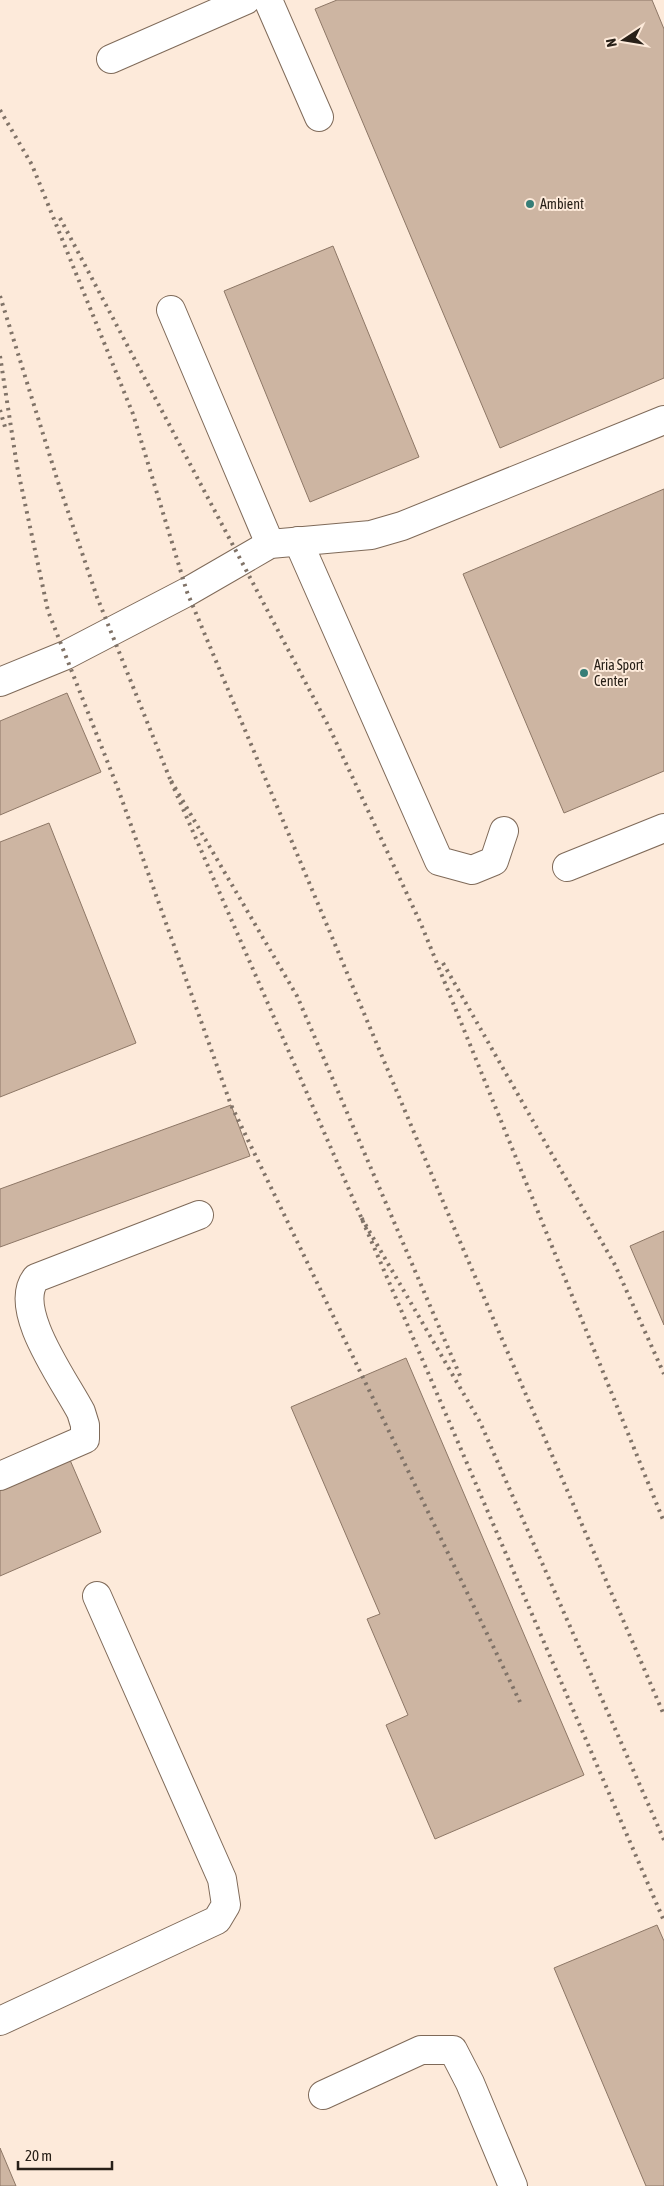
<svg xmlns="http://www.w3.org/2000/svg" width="664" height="2186" font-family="'Asap Condensed',sans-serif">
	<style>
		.building { fill: #cdb5a2; stroke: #8d7766 }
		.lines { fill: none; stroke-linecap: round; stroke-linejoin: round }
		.minor-casing { stroke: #7f6a59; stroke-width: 30 }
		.minor { stroke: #fff; stroke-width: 28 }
		.rail { stroke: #807368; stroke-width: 4; stroke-dasharray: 2.5 5; stroke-linecap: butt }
		.poi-dot { fill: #377e77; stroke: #fdeada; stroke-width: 2 }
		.labels { text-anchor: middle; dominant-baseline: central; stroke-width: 4; stroke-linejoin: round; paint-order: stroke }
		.poi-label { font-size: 14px; fill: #282018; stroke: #fdeada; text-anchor: start }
	</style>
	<rect width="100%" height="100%" fill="#fdeada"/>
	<g class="building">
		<polygon points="337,0 652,0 664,29 664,378 500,448 315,9"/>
		<polygon points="333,246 419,457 310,502 224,291"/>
		<polygon points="664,489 664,771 564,813 463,574"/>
		<polygon points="67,693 101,772 0,815 0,721"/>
		<polygon points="49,823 136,1043 0,1097 0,842"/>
		<polygon points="231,1105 250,1156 0,1247 0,1189"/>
		<polygon points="664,1231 664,1325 630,1246"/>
		<polygon points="406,1358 584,1775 435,1839 386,1725 408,1715 367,1619 380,1614 291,1407"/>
		<polygon points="70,1460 101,1532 0,1576 0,1490"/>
		<polygon points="657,1925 664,1941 664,2186 646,2186 554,1968"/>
		<polygon points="0,2148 16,2186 0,2186"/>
	</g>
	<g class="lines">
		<defs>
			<g id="minor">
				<polyline points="268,0 319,117"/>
				<polyline points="111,59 246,0"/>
				<polyline points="171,310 270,544"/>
				<polyline points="298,541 439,861 472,870 494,861 504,831"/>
				<polyline points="0,682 66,655 187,592 270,544 371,535 402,526 664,420"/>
				<polyline points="567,867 664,828"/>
				<path d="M 0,1476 L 85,1439 L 85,1425 L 81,1412 C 65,1381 11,1309 36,1278 L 199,1215"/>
				<polyline points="0,2021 217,1920 226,1905 222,1879 97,1596"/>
				<polyline points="323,2095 421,2050 453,2050 470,2083 513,2186"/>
			</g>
		</defs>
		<use href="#minor" class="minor-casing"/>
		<use href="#minor" class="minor"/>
		<g class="rail">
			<polyline points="0,110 32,165 133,414 187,592 455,1230 664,1715"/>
			<polyline points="60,218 329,727 421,924 664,1522"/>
			<polyline points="0,296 58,482 97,597 170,779"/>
			<polyline points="0,356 17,466 48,611 117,786 231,1105 520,1702"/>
			<polyline points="0,410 5,427"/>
			<polyline points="443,963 615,1265 664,1374"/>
			<polyline points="361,1217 170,779 297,996 461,1378"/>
			<polyline points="664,1840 480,1422 361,1217 664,1921"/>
		</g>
	</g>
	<g class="poi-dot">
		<circle cx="530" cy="204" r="5"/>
		<circle cx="584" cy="673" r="5"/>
	</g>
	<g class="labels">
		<g class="poi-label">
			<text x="540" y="204">Ambient</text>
			<text x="594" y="665">Aria Sport<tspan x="594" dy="16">Center</tspan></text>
		</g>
	</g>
	<g transform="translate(624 40) rotate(258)" stroke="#fdeada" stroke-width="4" paint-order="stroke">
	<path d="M0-4L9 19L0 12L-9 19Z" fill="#282018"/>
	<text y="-8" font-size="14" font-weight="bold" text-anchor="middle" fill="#282018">N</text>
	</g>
	<path d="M18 2161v8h94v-8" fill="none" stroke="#282018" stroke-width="2.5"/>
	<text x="25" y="2161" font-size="15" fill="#282018" stroke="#fdeada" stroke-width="4" paint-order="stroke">20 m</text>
</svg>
